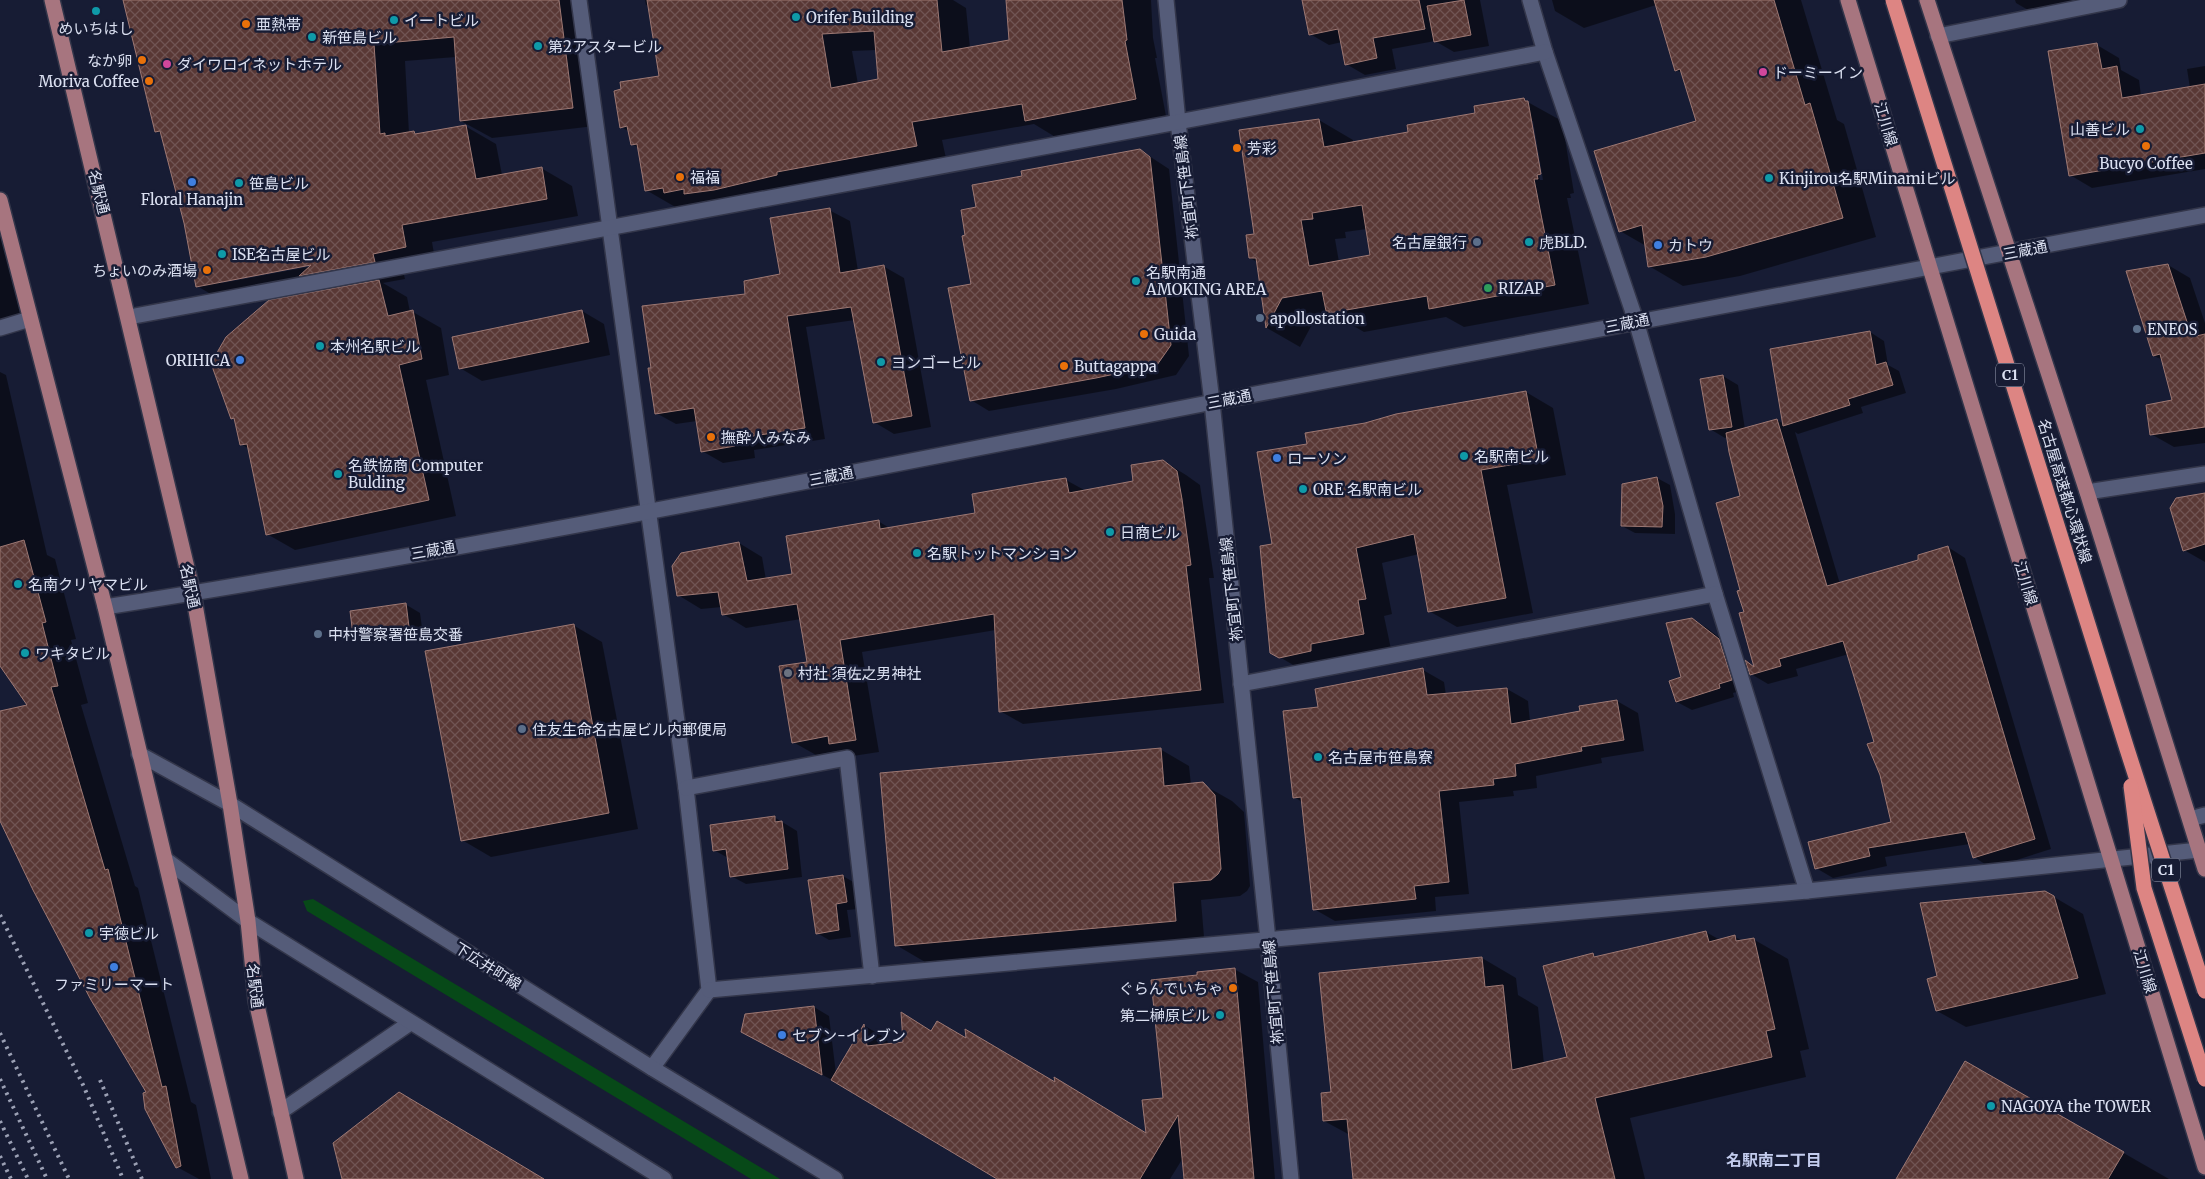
<svg xmlns="http://www.w3.org/2000/svg" width="2205" height="1179" font-family="Merriweather,'Noto Sans JP',serif">
	<style>
		.green { fill: #074918 }
		.shadow { fill: #0007; fill-rule: evenodd }
		.building { fill: url(#building-cross-hatch); stroke: #9d7873; fill-rule: evenodd }
		.lines { fill: none; stroke-linecap: round; stroke-linejoin: round }
		.street-casing { stroke: #33364a; stroke-width: 18 }
		.secondary-casing { stroke: #33364a; stroke-width: 18 }
		.primary-casing { stroke: #33364a; stroke-width: 18 }
		.street { stroke: #555c79; stroke-width: 15 }
		.secondary { stroke: #555c79; stroke-width: 15 }
		.primary { stroke: #a7757f; stroke-width: 15 }
		.rail { stroke: #9ba0b4; stroke-width: 4; stroke-dasharray: 2.5 5; stroke-linecap: butt }
		.highway-bridge-casing { stroke: #33364a; stroke-width: 18; stroke-linecap: butt }
		.highway-bridge { stroke: #dd8583; stroke-width: 15 }
		.culture-dot { fill: #0f9aa8; stroke: #171c34; stroke-width: 2 }
		.food-dot { fill: #e8710a; stroke: #171c34; stroke-width: 2 }
		.hotel-dot { fill: #d1479c; stroke: #171c34; stroke-width: 2 }
		.shop-dot { fill: #3f7fe0; stroke: #171c34; stroke-width: 2 }
		.service-dot { fill: #5c6f8a; stroke: #171c34; stroke-width: 2 }
		.leisure-dot { fill: #2e9e5b; stroke: #171c34; stroke-width: 2 }
		.worship-dot { fill: #6b7280; stroke: #171c34; stroke-width: 2 }
		.labels { text-anchor: middle; dominant-baseline: central; stroke-width: 5; stroke-linejoin: round; paint-order: stroke }
		.shield { fill: #171c34; stroke: #a0a5b8; stroke-width: 1 }
		.shield-label { font-size: 14px; font-weight: bold; fill: #dbe0f1 }
		.poi-label { font-size: 15px; fill: #dbe0f1; stroke: #171c34; text-anchor: start }
		.street-label { font-size: 15px; fill: #dbe0f1; stroke: #171c34 }
		.neighbourhood-label { font-size: 16px; font-weight: bold; fill: #c3ccee; stroke: #171c34 }
	</style>
	<defs>
		<pattern id="building-cross-hatch" width="8" height="8" patternUnits="userSpaceOnUse" patternTransform="scale(1.25)"><rect width="8" height="8" fill="#593835"/><path d="M0 0l8 8M0 8l8-8" fill="none" stroke="#705453"/></pattern>
	</defs>
	<rect width="100%" height="100%" fill="#171c34"/>
	<polygon class="green" points="313,899 780,1179 751,1179 307,911 303,901"/>
	<g class="shadow">
		<path d="M 131,0 L 587,0 L 603,125 L 492,138 L 461,121 L 456,57 L 405,61 L 409,133 L 414,132 L 419,135 L 465,126 L 496,144 L 502,175 L 541,168 L 572,186 L 578,216 L 432,242 L 436,265 L 403,271 L 405,279 L 383,283 L 407,297 L 410,312 L 413,312 L 441,328 L 449,375 L 426,380 L 456,516 L 295,550 L 267,534 L 249,449 L 241,444 L 236,420 L 232,418 L 327,291 L 320,287 L 228,304 L 197,286 L 185,223 L 162,135 L 157,131 ZM 317,263 L 318,265 L 222,283 L 222,281 Z"/>
		<path d="M 645,0 L 953,0 L 966,8 L 970,48 L 1010,41 L 1007,0 L 1151,0 L 1153,38 L 1157,58 L 1155,58 L 1166,116 L 1057,138 L 1034,124 L 942,140 L 947,163 L 677,208 L 646,190 L 640,149 L 632,144 L 630,132 L 621,127 L 661,77 L 649,6 L 646,5 ZM 877,50 L 880,80 L 858,84 L 852,51 Z"/>
		<polygon points="1304,0 1480,0 1489,46 1454,52 1435,41 1392,49 1396,69 1365,75 1346,64 1342,42 1329,45 1310,34"/>
		<polygon points="1552,0 1801,0 1837,120 1844,124 1876,237 1740,276 1683,286 1649,266 1646,246 1620,231 1697,122 1682,73 1676,70 1656,5 1584,28 1555,11"/>
		<polygon points="2015,0 2098,0 2035,14 2016,3"/>
		<polygon points="2097,45 2119,58 2121,70 2139,80 2141,96 2190,88 2187,69 2205,66 2205,169 2092,188 2070,175"/>
		<path d="M 1524,100 L 1562,121 L 1574,193 L 1570,194 L 1571,198 L 1567,198 L 1589,304 L 1464,327 L 1446,317 L 1364,332 L 1333,314 L 1316,317 L 1300,347 L 1267,328 L 1257,262 L 1250,258 L 1256,235 L 1319,120 L 1353,140 L 1353,143 L 1410,134 ZM 1531,121 L 1533,121 L 1543,180 L 1540,180 ZM 1367,229 L 1372,256 L 1339,262 L 1335,239 L 1346,238 L 1345,232 Z"/>
		<polygon points="1140,150 1169,169 1189,356 1176,375 1116,389 989,411 971,400 972,285 967,236 978,208 1024,177"/>
		<polygon points="829,210 850,221 858,271 883,266 904,278 931,427 894,434 874,422 855,320 806,327 825,439 754,450 755,458 723,463 702,451 697,421 676,424 656,413 747,295 782,275"/>
		<polygon points="0,231 23,325 0,331"/>
		<polygon points="2168,265 2190,278 2205,323 2205,445 2205,443 2174,447 2151,434 2174,401 2163,360 2154,356"/>
		<polygon points="582,311 604,324 610,355 482,381 460,368"/>
		<polygon points="1870,332 1884,341 1888,365 1899,371 1906,393 1861,407 1863,413 1798,434 1795,432 1840,584 1919,561 1948,547 1965,558 2051,849 1991,868 1974,857 1970,844 1885,857 1887,866 1833,878 1816,868 1893,823 1876,742 1849,654 1796,669 1798,676 1768,684 1751,674 1747,662 1755,667 1746,612 1717,504 1742,497 1728,437 1725,438 1710,429 1723,376 1738,385 1745,429 1777,420 1784,424"/>
		<polygon points="0,372 6,375 47,555 55,559 76,639 71,640 88,703 81,705 135,886 138,888 191,1102 196,1105 211,1179 199,1179 177,1167 148,1092 0,818 0,713 29,706 0,664"/>
		<polygon points="1526,392 1553,408 1566,475 1507,485 1533,613 1457,627 1429,611 1419,554 1382,563 1392,614 1384,616 1391,649 1307,673 1271,652 1274,546 1308,445 1366,424"/>
		<polygon points="1163,461 1186,475 1200,485 1214,578 1209,578 1224,703 1023,724 1000,711 996,630 862,652 879,752 853,756 842,750 816,755 793,742 809,663 801,619 746,628 723,614 722,607 701,609 678,595 739,543 762,557 766,580 794,575 878,521 891,529 977,514 1066,480 1086,491 1135,482"/>
		<polygon points="1657,478 1670,485 1675,514 1675,534 1635,533 1622,526 1623,485"/>
		<polygon points="2205,494 2205,562 2184,550"/>
		<polygon points="405,604 420,613 423,635 369,643 355,634"/>
		<polygon points="1692,619 1707,628 1734,649 1746,689 1733,693 1734,697 1692,710 1677,702"/>
		<polygon points="573,625 602,642 638,829 491,857 462,840"/>
		<polygon points="1423,670 1444,682 1446,695 1507,689 1528,701 1530,722 1581,712 1580,707 1617,701 1638,713 1644,751 1601,758 1602,763 1536,776 1537,788 1513,791 1514,796 1459,802 1469,894 1435,897 1436,911 1335,921 1314,909 1302,802 1294,797 1319,708"/>
		<polygon points="1160,749 1189,766 1191,785 1202,784 1232,801 1244,812 1250,886 1247,891 1240,896 1201,900 1204,937 925,962 896,945"/>
		<polygon points="774,817 797,831 802,877 746,884 731,876 728,858 714,850"/>
		<polygon points="843,876 855,883 859,909 847,910 851,937 829,940 817,933"/>
		<polygon points="2054,897 2083,914 2106,994 1966,1027 1937,1011 1939,977"/>
		<polygon points="1706,932 1720,940 1735,937 1743,941 1753,939 1788,959 1809,1049 1800,1051 1806,1077 1630,1118 1645,1179 1355,1179 1350,1135 1324,1121 1332,1093 1482,958 1516,978 1518,995 1538,1007 1544,1064 1568,1058 1593,955 1598,957"/>
		<polygon points="1234,969 1258,982 1275,1179 1185,1179 1183,1158 1170,1179 999,1179 834,1081 757,1040 746,1015 814,1007 829,1016 836,1074 865,1026 887,1039 888,1045 905,1043 932,1032 968,1040 1057,1084 1056,1079 1147,1134 1164,1099 1199,977"/>
		<polygon points="1965,1062 2169,1179 1897,1179"/>
	</g>
	<g class="building">
		<polygon points="123,0 559,0 573,108 460,121 454,37 374,44 380,134 385,133 385,136 414,131 415,134 466,125 476,179 542,167 547,199 402,225 406,247 373,254 375,262 299,276 311,265 196,287 184,223 160,131 155,132"/>
		<path d="M 647,0 L 937,0 L 942,52 L 1009,40 L 1006,0 L 1122,0 L 1127,40 L 1125,41 L 1136,99 L 1025,121 L 1022,104 L 912,122 L 917,146 L 777,172 L 777,175 L 714,190 L 684,194 L 684,189 L 664,193 L 663,188 L 645,191 L 637,144 L 631,145 L 627,126 L 620,128 L 614,91 L 621,89 L 620,82 L 659,76 ZM 874,31 L 878,79 L 831,88 L 822,34 Z"/>
		<polygon points="1302,0 1419,0 1425,29 1373,38 1377,58 1345,65 1338,29 1309,35"/>
		<polygon points="1464,0 1471,35 1434,42 1427,6"/>
		<polygon points="1654,0 1774,0 1805,105 1810,103 1843,218 1706,257 1648,267 1642,225 1619,232 1594,151 1696,121 1680,69 1675,71"/>
		<polygon points="2097,43 2102,69 2117,66 2122,98 2205,84 2205,153 2069,176 2048,51"/>
		<path d="M 1524,98 L 1525,101 L 1528,101 L 1541,174 L 1537,175 L 1538,179 L 1534,179 L 1555,285 L 1429,309 L 1427,296 L 1329,313 L 1329,311 L 1326,311 L 1322,291 L 1282,298 L 1266,328 L 1256,258 L 1249,258 L 1246,235 L 1254,234 L 1239,130 L 1319,119 L 1324,147 L 1408,132 L 1407,125 L 1475,113 L 1474,106 ZM 1362,205 L 1370,255 L 1309,266 L 1301,220 L 1313,219 L 1312,213 Z"/>
		<polygon points="1140,149 1150,157 1171,345 1157,365 1096,378 970,401 948,288 971,284 962,236 965,235 961,210 976,207 972,185 1022,176 1021,171"/>
		<polygon points="830,208 840,273 884,265 912,416 873,423 851,307 787,316 805,428 734,439 735,446 701,452 694,408 655,414 648,368 651,368 642,306 745,294 744,281 780,274 770,218"/>
		<polygon points="2168,264 2192,337 2205,334 2205,427 2150,435 2146,405 2172,400 2160,354 2153,356 2126,271"/>
		<polygon points="379,280 388,316 413,310 422,359 399,365 429,500 266,535 247,444 240,445 234,418 231,419 213,369 215,356 226,337 269,300"/>
		<polygon points="582,310 589,342 459,369 452,337"/>
		<polygon points="1870,331 1876,365 1886,362 1893,385 1848,399 1850,405 1783,426 1770,349"/>
		<polygon points="1723,375 1732,427 1709,430 1700,379"/>
		<polygon points="1526,391 1539,460 1481,470 1506,598 1428,612 1414,534 1356,548 1366,599 1358,600 1364,634 1311,644 1311,651 1279,658 1270,653 1260,546 1272,544 1257,452 1307,444 1305,433 1365,423 1396,414"/>
		<polygon points="1777,419 1827,586 1918,560 1918,555 1948,546 2035,839 1973,858 1965,832 1868,848 1870,856 1815,869 1808,842 1891,822 1880,775 1867,744 1874,742 1843,641 1779,659 1781,666 1750,675 1745,660 1754,667 1739,613 1744,612 1737,591 1740,590 1716,503 1740,496 1729,452 1726,433"/>
		<polygon points="1163,460 1177,471 1182,499 1191,565 1186,566 1201,690 999,712 994,614 840,640 856,740 829,744 828,736 792,743 779,666 807,662 797,604 722,615 718,592 677,596 672,566 681,553 739,542 747,581 792,574 786,536 879,520 880,529 975,513 972,494 1040,482 1066,478 1069,493 1133,481 1131,465"/>
		<polygon points="1657,477 1663,506 1662,527 1621,526 1622,484"/>
		<polygon points="2205,493 2205,544 2183,551 2170,508 2176,498"/>
		<polygon points="24,540 46,622 42,623 58,686 51,687 105,870 108,869 162,1087 166,1086 181,1166 176,1168 145,1109 143,1093 146,1092 91,1000 33,890 0,821 0,711 27,705 0,666 0,547"/>
		<polygon points="406,603 409,627 353,635 350,611"/>
		<polygon points="1692,618 1719,639 1732,680 1719,684 1720,688 1676,702 1669,681 1681,677 1666,623"/>
		<polygon points="574,624 609,813 461,841 425,651"/>
		<polygon points="1423,668 1427,695 1507,688 1511,724 1580,711 1579,706 1617,700 1624,740 1581,747 1582,751 1515,764 1516,776 1493,779 1494,785 1439,791 1449,882 1414,886 1416,899 1313,910 1301,797 1293,798 1283,711 1318,707 1315,689"/>
		<polygon points="1161,748 1164,786 1203,782 1215,795 1221,869 1218,874 1211,880 1173,883 1176,921 895,946 880,773"/>
		<polygon points="775,816 775,822 782,821 788,869 730,877 726,849 713,851 710,825"/>
		<polygon points="843,875 847,902 836,904 839,930 816,934 808,880"/>
		<polygon points="2045,891 2054,896 2078,978 1936,1011 1927,979 1937,976 1920,903"/>
		<polygon points="1706,931 1709,942 1735,935 1736,941 1754,938 1775,1029 1766,1031 1772,1057 1595,1098 1615,1179 1353,1179 1347,1119 1323,1121 1321,1093 1331,1092 1319,973 1482,957 1485,987 1503,985 1512,1070 1567,1057 1543,966 1593,953 1594,957"/>
		<polygon points="1235,968 1254,1179 1184,1179 1178,1115 1140,1179 997,1179 831,1080 864,1024 867,1046 903,1042 901,1012 931,1031 937,1021 966,1038 965,1029 1055,1082 1054,1077 1146,1133 1142,1100 1163,1098 1151,980 1197,975 1197,972"/>
		<polygon points="814,1006 822,1075 741,1032 745,1014"/>
		<polygon points="1965,1061 2124,1152 2108,1179 1896,1179"/>
		<polygon points="399,1092 544,1179 342,1179 333,1143"/>
	</g>
	<g class="lines">
		<defs>
			<g id="street">
				<polyline points="579,0 686,788 709,990 652,1068"/>
				<polyline points="1166,0 1178,122 1212,402"/>
				<polyline points="1530,0 1545,52 1636,321 1715,594 1807,891"/>
				<polyline points="1938,36 2119,0"/>
				<polyline points="129,317 1178,122 1545,52"/>
				<polyline points="0,328 30,319"/>
				<polyline points="2087,492 2205,474"/>
				<polyline points="1241,684 1715,594"/>
				<polyline points="686,788 847,758 872,976"/>
				<polyline points="2190,819 2205,815"/>
				<polyline points="709,990 1807,891 2199,850"/>
				<polyline points="280,1112 410,1023"/>
			</g>
			<g id="secondary">
				<polyline points="1212,402 1268,940 1291,1179"/>
				<path d="M 105,607 C 473,549 838,475 1203,404 C 1537,339 1871,280 2205,215"/>
				<polyline points="139,754 230,804 652,1068 835,1179"/>
				<polyline points="166,860 248,921 664,1179"/>
			</g>
			<g id="primary">
				<polyline points="52,0 193,593 230,804 248,921 256,1001 296,1179"/>
				<polyline points="1848,0 2205,1167"/>
				<polyline points="1927,0 2087,492 2205,869"/>
				<polyline points="0,200 105,607 241,1179"/>
			</g>
		</defs>
		<use href="#street" class="street-casing"/>
		<use href="#secondary" class="secondary-casing"/>
		<use href="#primary" class="primary-casing"/>
		<use href="#street" class="street"/>
		<use href="#secondary" class="secondary"/>
		<use href="#primary" class="primary"/>
		<g class="rail">
			<polyline points="0,915 84,1087 123,1179"/>
			<polyline points="0,1033 69,1179"/>
			<polyline points="0,1079 47,1179"/>
			<polyline points="100,1080 142,1179"/>
			<polyline points="0,1121 28,1179"/>
			<polyline points="0,1156 11,1179"/>
		</g>
		<defs>
			<g id="highway-bridge">
				<polyline points="1893,0 2127,749 2205,991"/>
				<polyline points="2131,786 2144,888 2205,1079"/>
			</g>
		</defs>
		<use href="#highway-bridge" class="highway-bridge-casing"/>
		<use href="#highway-bridge" class="highway-bridge"/>
	</g>
	<g class="culture-dot">
		<circle cx="96" cy="11" r="5"/>
		<circle cx="796" cy="17" r="5"/>
		<circle cx="394" cy="20" r="5"/>
		<circle cx="312" cy="37" r="5"/>
		<circle cx="538" cy="46" r="5"/>
		<circle cx="2140" cy="129" r="5"/>
		<circle cx="1769" cy="178" r="5"/>
		<circle cx="239" cy="183" r="5"/>
		<circle cx="1529" cy="242" r="5"/>
		<circle cx="222" cy="254" r="5"/>
		<circle cx="1136" cy="281" r="5"/>
		<circle cx="320" cy="346" r="5"/>
		<circle cx="881" cy="362" r="5"/>
		<circle cx="1464" cy="456" r="5"/>
		<circle cx="338" cy="474" r="5"/>
		<circle cx="1303" cy="489" r="5"/>
		<circle cx="1110" cy="532" r="5"/>
		<circle cx="917" cy="553" r="5"/>
		<circle cx="18" cy="584" r="5"/>
		<circle cx="25" cy="653" r="5"/>
		<circle cx="1318" cy="757" r="5"/>
		<circle cx="89" cy="933" r="5"/>
		<circle cx="1220" cy="1015" r="5"/>
		<circle cx="1991" cy="1106" r="5"/>
	</g>
	<g class="food-dot">
		<circle cx="246" cy="24" r="5"/>
		<circle cx="142" cy="60" r="5"/>
		<circle cx="149" cy="81" r="5"/>
		<circle cx="2146" cy="146" r="5"/>
		<circle cx="1237" cy="148" r="5"/>
		<circle cx="680" cy="177" r="5"/>
		<circle cx="207" cy="270" r="5"/>
		<circle cx="1144" cy="334" r="5"/>
		<circle cx="1064" cy="366" r="5"/>
		<circle cx="711" cy="437" r="5"/>
		<circle cx="1233" cy="988" r="5"/>
	</g>
	<g class="hotel-dot">
		<circle cx="167" cy="64" r="5"/>
		<circle cx="1763" cy="72" r="5"/>
	</g>
	<g class="shop-dot">
		<circle cx="192" cy="182" r="5"/>
		<circle cx="1658" cy="245" r="5"/>
		<circle cx="240" cy="360" r="5"/>
		<circle cx="1277" cy="458" r="5"/>
		<circle cx="114" cy="967" r="5"/>
		<circle cx="782" cy="1035" r="5"/>
	</g>
	<g class="service-dot">
		<circle cx="1477" cy="242" r="5"/>
		<circle cx="1260" cy="318" r="5"/>
		<circle cx="2137" cy="329" r="5"/>
		<circle cx="318" cy="634" r="5"/>
		<circle cx="522" cy="729" r="5"/>
	</g>
	<circle class="leisure-dot" cx="1488" cy="288" r="5"/>
	<circle class="worship-dot" cx="788" cy="673" r="5"/>
	<g class="labels">
		<g class="shield">
			<rect x="1996" y="363.5" width="28" height="23" rx="4"/>
			<rect x="2152" y="858.5" width="28" height="23" rx="4"/>
		</g>
		<g class="shield-label">
			<text x="2010" y="375">C1</text>
			<text x="2166" y="870">C1</text>
		</g>
		<g class="poi-label">
			<text x="806" y="17">Orifer Building</text>
			<text x="404" y="20">イートビル</text>
			<text x="256" y="24">亜熱帯</text>
			<text x="96" y="28" text-anchor="middle">めいちはし</text>
			<text x="322" y="37">新笹島ビル</text>
			<text x="548" y="46">第2アスタービル</text>
			<text x="132" y="60" text-anchor="end">なか卵</text>
			<text x="177" y="64">ダイワロイネットホテル</text>
			<text x="1773" y="72">ドーミーイン</text>
			<text x="139" y="81" text-anchor="end">Moriva Coffee</text>
			<text x="2130" y="129" text-anchor="end">山善ビル</text>
			<text x="1247" y="148">芳彩</text>
			<text x="2146" y="163" text-anchor="middle">Bucyo Coffee</text>
			<text x="690" y="177">福福</text>
			<text x="1779" y="178">Kinjirou名駅Minamiビル</text>
			<text x="249" y="183">笹島ビル</text>
			<text x="192" y="199" text-anchor="middle">Floral Hanajin</text>
			<text x="1467" y="242" text-anchor="end">名古屋銀行</text>
			<text x="1539" y="242">虎BLD.</text>
			<text x="1668" y="245">カトウ</text>
			<text x="232" y="254">ISE名古屋ビル</text>
			<text x="197" y="270" text-anchor="end">ちょいのみ酒場</text>
			<text x="1146" y="272">名駅南通<tspan x="1146" dy="17">AMOKING AREA</tspan></text>
			<text x="1498" y="288">RIZAP</text>
			<text x="1270" y="318">apollostation</text>
			<text x="2147" y="329">ENEOS</text>
			<text x="1154" y="334">Guida</text>
			<text x="330" y="346">本州名駅ビル</text>
			<text x="230" y="360" text-anchor="end">ORIHICA</text>
			<text x="891" y="362">ヨンゴービル</text>
			<text x="1074" y="366">Buttagappa</text>
			<text x="721" y="437">撫酔人みなみ</text>
			<text x="1474" y="456">名駅南ビル</text>
			<text x="1287" y="458">ローソン</text>
			<text x="348" y="465">名鉄協商 Computer<tspan x="348" dy="17">Bulding</tspan></text>
			<text x="1313" y="489">ORE 名駅南ビル</text>
			<text x="1120" y="532">日商ビル</text>
			<text x="927" y="553">名駅トットマンション</text>
			<text x="28" y="584">名南クリヤマビル</text>
			<text x="328" y="634">中村警察署笹島交番</text>
			<text x="35" y="653">ワキタビル</text>
			<text x="798" y="673">村社 須佐之男神社</text>
			<text x="532" y="729">住友生命名古屋ビル内郵便局</text>
			<text x="1328" y="757">名古屋市笹島寮</text>
			<text x="99" y="933">宇徳ビル</text>
			<text x="114" y="984" text-anchor="middle">ファミリーマート</text>
			<text x="1223" y="988" text-anchor="end">ぐらんでいちゃ</text>
			<text x="1210" y="1015" text-anchor="end">第二榊原ビル</text>
			<text x="792" y="1035">セブン-イレブン</text>
			<text x="2001" y="1106">NAGOYA the TOWER</text>
		</g>
		<g class="street-label">
			<text transform="translate(1886 124) rotate(73)">江川線</text>
			<text transform="translate(1186 187) rotate(-97)">祢宜町下笹島線</text>
			<text transform="translate(99 192) rotate(76)">名駅通</text>
			<text transform="translate(2025 250) rotate(-11)">三蔵通</text>
			<text transform="translate(1627 323) rotate(-11)">三蔵通</text>
			<text transform="translate(1229 399) rotate(-11)">三蔵通</text>
			<text transform="translate(831 476) rotate(-11)">三蔵通</text>
			<text transform="translate(2065 491) rotate(73)">名古屋高速都心環状線</text>
			<text transform="translate(433 550) rotate(-10)">三蔵通</text>
			<text transform="translate(2026 583) rotate(73)">江川線</text>
			<text transform="translate(190 586) rotate(78)">名駅通</text>
			<text transform="translate(1231 589) rotate(-96)">祢宜町下笹島線</text>
			<text transform="translate(488 966) rotate(32)">下広井町線</text>
			<text transform="translate(2145 971) rotate(73)">江川線</text>
			<text transform="translate(255 986) rotate(83)">名駅通</text>
			<text transform="translate(1273 992) rotate(-95)">祢宜町下笹島線</text>
		</g>
		<g class="neighbourhood-label">
			<text x="1774" y="1160">名駅南二丁目</text>
		</g>
	</g>
</svg>
